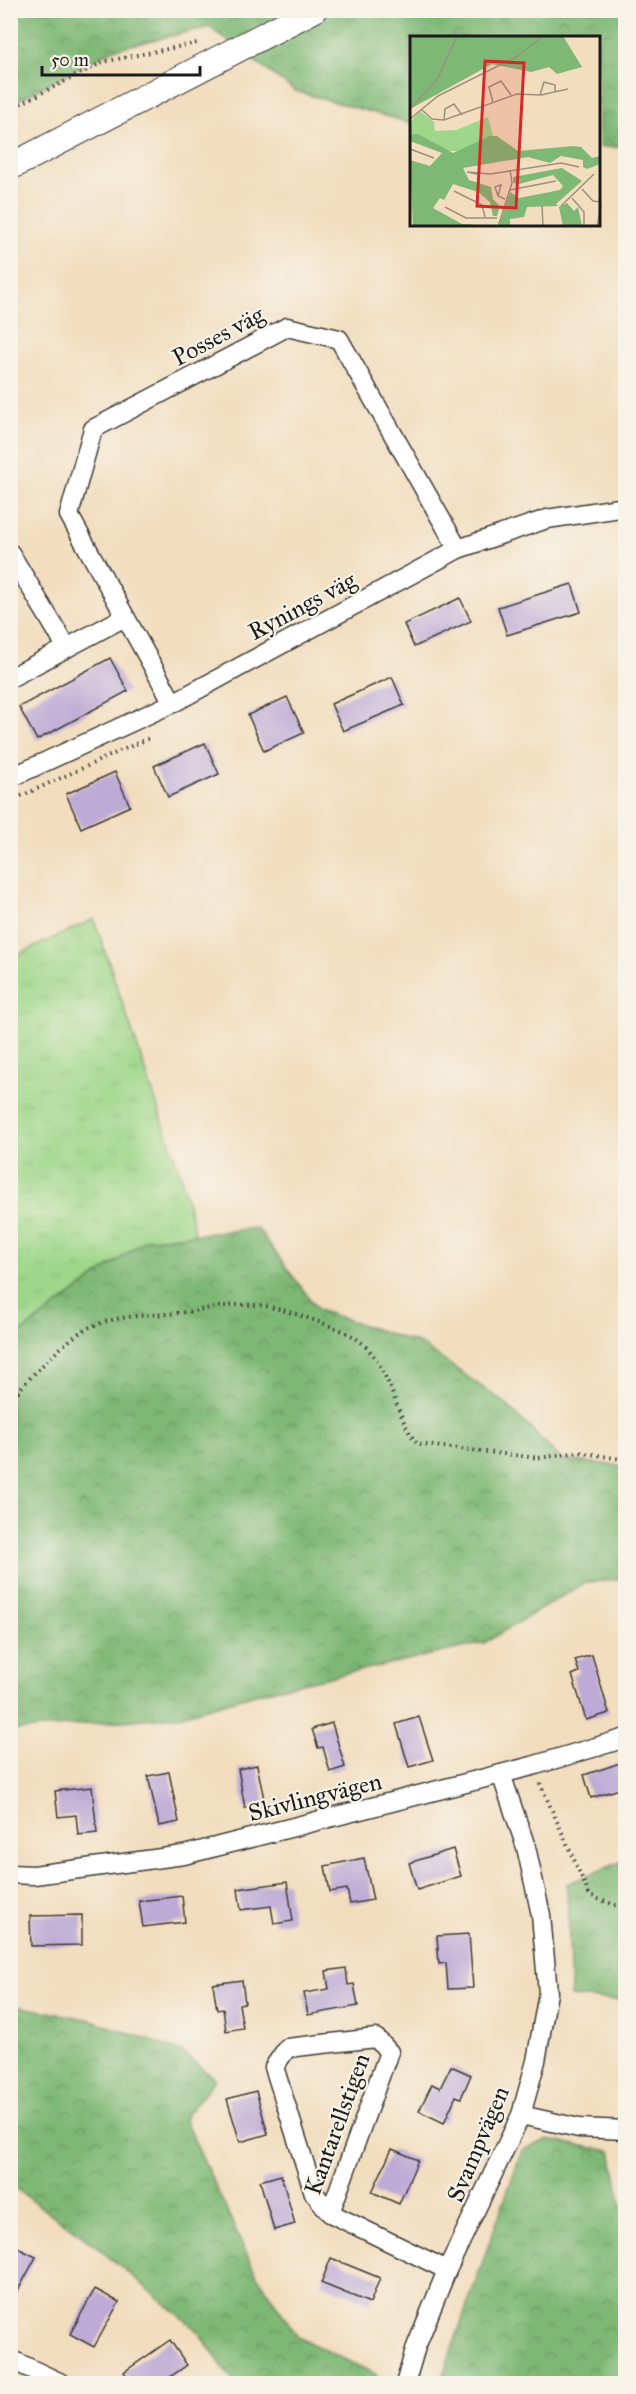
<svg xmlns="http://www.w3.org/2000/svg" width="636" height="2394" font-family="'IM FELL Great Primer',serif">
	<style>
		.grass { fill: url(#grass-tufts); stroke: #5d7a52; stroke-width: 1.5 }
		.forest { fill: url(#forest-crowns); stroke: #4d6a48; stroke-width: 1.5 }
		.building { fill: #bdaad6 }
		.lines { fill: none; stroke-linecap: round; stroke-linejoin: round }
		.minor-casing { stroke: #3c3934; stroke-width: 21 }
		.secondary-casing { stroke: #3c3934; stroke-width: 28 }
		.path { stroke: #3c3934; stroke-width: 4; stroke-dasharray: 1.5 4.5; stroke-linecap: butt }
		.minor { stroke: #fff; stroke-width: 18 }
		.secondary { stroke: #fff; stroke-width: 26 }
		.labels { text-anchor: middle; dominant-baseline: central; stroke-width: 4.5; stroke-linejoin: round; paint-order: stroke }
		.street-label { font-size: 24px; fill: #1c1c1c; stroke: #f7f3e8 }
		.inset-road { fill: none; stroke: #9c907d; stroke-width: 1.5 }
		.view { fill: #d62828; fill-opacity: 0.15; stroke: #d62828; stroke-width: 3 }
		.inset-edge { fill: none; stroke: #1c1c1c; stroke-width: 3 }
	</style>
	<defs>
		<pattern id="grass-tufts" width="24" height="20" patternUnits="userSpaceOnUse" patternTransform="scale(1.5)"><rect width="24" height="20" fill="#9ed789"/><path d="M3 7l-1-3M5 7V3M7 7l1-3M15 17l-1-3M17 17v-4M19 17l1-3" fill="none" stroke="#88b876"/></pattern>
		<pattern id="forest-crowns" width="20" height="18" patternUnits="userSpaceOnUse" patternTransform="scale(1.5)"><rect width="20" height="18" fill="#7eb875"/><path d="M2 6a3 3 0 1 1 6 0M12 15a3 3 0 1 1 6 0" fill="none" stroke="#66955f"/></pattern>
	</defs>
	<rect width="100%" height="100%" fill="#f7f3e8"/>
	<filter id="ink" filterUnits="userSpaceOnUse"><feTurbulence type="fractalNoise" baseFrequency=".0167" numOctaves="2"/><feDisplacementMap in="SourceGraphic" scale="12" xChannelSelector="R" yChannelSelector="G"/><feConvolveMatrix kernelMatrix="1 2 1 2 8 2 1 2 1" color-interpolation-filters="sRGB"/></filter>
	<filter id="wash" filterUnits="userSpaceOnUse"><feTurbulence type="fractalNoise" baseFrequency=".008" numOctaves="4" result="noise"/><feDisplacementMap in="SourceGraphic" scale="24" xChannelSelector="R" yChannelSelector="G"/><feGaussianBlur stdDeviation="1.35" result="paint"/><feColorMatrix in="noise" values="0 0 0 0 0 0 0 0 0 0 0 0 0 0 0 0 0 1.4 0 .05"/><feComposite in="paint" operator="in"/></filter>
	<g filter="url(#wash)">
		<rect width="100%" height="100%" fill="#f2ddbe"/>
		<polygon class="grass" points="94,919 180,1173 195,1234 145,1240 11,1340 11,958"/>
		<g class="forest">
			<polygon points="11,11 625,11 625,147 599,147 598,38 411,38 411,123 295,91 209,27 114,49 11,104"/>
			<polygon points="257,1228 318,1310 420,1344 505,1403 562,1460 625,1466 625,1578 584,1583 484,1643 266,1691 178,1716 11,1731 11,1340 145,1240"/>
			<polygon points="625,1860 625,2001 571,1997 567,1884"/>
			<polygon points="11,2005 92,2020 180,2051 215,2079 184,2118 256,2274 298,2337 377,2375 374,2383 234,2383 196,2329 98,2248 11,2185"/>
			<polygon points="547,2140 611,2151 625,2224 625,2383 440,2383 522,2150"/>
		</g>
		<g id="blocks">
			<g class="building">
				<polygon points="572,584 581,612 507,635 498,607"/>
				<polygon points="460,598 471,621 414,647 404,624"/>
				<polygon points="110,658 128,691 37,740 19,707"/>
				<polygon points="392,677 404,705 343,731 331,704"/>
				<polygon points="287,697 304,733 264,751 248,715"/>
				<polygon points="205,743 219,774 168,797 154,766"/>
				<polygon points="115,772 130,806 81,828 66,794"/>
				<polygon points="592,1655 609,1713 586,1720 572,1675 579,1672 575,1660"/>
				<polygon points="419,1717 433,1760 409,1767 396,1724"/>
				<polygon points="332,1723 345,1767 330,1772 323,1747 318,1748 312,1729"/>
				<polygon points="626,1761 626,1787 591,1798 584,1775"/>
				<polygon points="257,1765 265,1804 245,1808 238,1769"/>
				<polygon points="169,1772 179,1822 159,1826 148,1776"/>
				<polygon points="92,1787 97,1833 78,1835 76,1815 58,1817 55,1791"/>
				<polygon points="453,1849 461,1876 417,1890 409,1863"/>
				<polygon points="364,1858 373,1900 350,1904 347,1889 330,1892 325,1866"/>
				<polygon points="287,1882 293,1921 274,1924 271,1906 241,1910 238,1889"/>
				<polygon points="182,1896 185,1922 143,1927 139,1901"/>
				<polygon points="82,1915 82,1945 31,1946 30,1916"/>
				<polygon points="469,1934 473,1988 448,1989 446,1963 439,1964 437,1936"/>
				<polygon points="346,1968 348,1985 354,1984 358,2006 308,2015 304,1993 329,1989 326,1971"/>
				<polygon points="242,1980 245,2003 239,2004 243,2028 226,2031 223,2009 217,2010 213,1984"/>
				<polygon points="451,2066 471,2075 461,2098 456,2096 444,2123 419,2111 432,2084 440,2088"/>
				<polygon points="256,2091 268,2134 240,2142 227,2099"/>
				<polygon points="392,2149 418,2160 399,2204 372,2192"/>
				<polygon points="281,2175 295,2224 274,2230 260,2181"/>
				<polygon points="10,2244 36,2257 10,2305"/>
				<polygon points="331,2258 380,2278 370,2303 321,2283"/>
				<polygon points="95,2289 119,2302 94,2347 70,2334"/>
				<polygon points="170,2340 187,2365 160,2384 132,2384 124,2372"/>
			</g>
		</g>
	</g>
	<g filter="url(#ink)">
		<use href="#blocks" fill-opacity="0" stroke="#3c3934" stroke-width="1.5"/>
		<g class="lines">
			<defs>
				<g id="minor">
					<polyline points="10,553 67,648"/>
					<polyline points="10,678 125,617"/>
					<polyline points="173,703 69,515 93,429 287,327 339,339 458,549"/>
					<polyline points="10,778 173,703 458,549 547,519 626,507"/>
					<polyline points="10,1874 34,1875 184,1855 532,1766 626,1738"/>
					<polyline points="521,2115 579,2128 626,2130"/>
					<polyline points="330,2213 389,2052 376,2038 287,2048 274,2067 314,2193 330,2213 447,2270"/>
					<polyline points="10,2359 63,2384"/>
					<polyline points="405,2384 416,2347 447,2270 521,2115 536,2061 548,1993 541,1915 526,1847 501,1774"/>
				</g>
				<polyline id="secondary" points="10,167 313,10"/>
			</defs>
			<use href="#minor" class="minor-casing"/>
			<use href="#secondary" class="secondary-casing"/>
			<g class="path">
				<polyline points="10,109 103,62 197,43"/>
				<polyline points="10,801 149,738"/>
				<path d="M 10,1401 C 25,1382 66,1339 86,1329 C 112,1316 138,1316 166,1314 C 196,1312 226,1303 257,1305 C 277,1307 299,1315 319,1322 C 333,1327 352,1333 363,1344 C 392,1371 394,1414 417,1444 L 539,1458 L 579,1452 L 626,1460"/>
				<polyline points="540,1783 590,1896 626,1909"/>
			</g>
			<use href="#minor" class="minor"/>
			<use href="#secondary" class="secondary"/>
		</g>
	</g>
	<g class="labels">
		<g class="street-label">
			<text transform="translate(218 336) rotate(-28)">Posses väg</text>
			<text transform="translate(302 606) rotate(-28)">Rynings väg</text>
			<text transform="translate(315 1797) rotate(-14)">Skivlingvägen</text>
			<text transform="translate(337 2124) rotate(-70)">Kantarellstigen</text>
			<text transform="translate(478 2144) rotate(-67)">Svampvägen</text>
		</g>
	</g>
	<g transform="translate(410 36)">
		<rect width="190" height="190" fill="#f2ddbe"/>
		<path d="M 10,75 L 24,86 L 25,95 L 46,94 L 78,81 L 83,100 L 53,115 L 35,115 L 0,99 L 0,86 Z" fill="#9ed789"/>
		<path d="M 0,0 L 153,0 L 172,31 L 147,38 L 139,31 L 121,36 L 82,28 L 0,73 ZM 8,98 L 43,117 L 80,100 L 87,100 L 108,115 L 163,110 L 171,111 L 182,122 L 190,120 L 190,128 L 177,133 L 173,131 L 173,124 L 151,120 L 140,127 L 118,121 L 53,132 L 59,144 L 81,151 L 83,163 L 90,170 L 87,180 L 83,180 L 80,166 L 68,156 L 43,148 L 34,164 L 30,162 L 23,172 L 52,188 L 87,190 L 3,190 L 0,124 L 20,130 L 32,117 L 0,105 L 0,99 ZM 152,132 L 172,145 L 146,168 L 148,170 L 117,171 L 114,181 L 100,183 L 100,190 L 89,190 L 100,156 L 109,162 L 150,154 L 153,150 L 143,139 L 109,148 L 103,147 L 103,141 ZM 157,167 L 164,175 L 168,171 L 172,190 L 153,190 L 149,171 Z" fill="#7eb875"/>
		<path class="inset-road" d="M 130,59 L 134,46 L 145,49 L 145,56M 83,67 L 79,51 L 91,45 L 101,59M 0,73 L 27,44 L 47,0M 12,74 L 22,83 L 34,84 L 107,58 L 131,59 L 158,53M 0,83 L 28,60 L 106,21 L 133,0M 34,84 L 35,73 L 44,68 L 52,79M 0,113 L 24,122M 67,138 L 57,136 L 80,138 L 151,127 L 169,131M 172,153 L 183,165 L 191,166M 100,154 L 146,145M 44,155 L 72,169 L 75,181M 88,160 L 91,149 L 85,151 L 88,160 L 95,163M 162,162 L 174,176 L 174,191M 132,169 L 133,191M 151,170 L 184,138M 35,171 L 56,182 L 87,182M 88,191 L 102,147 L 100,134M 187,191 L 191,168"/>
		<path class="view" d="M 75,25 L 114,27 L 106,172 L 67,170 Z"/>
		<rect width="190" height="190" class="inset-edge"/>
	</g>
	<rect width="636" height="2394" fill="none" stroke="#f7f3e8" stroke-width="36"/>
	<path d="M42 66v9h158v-9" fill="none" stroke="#1c1c1c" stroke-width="3"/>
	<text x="51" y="66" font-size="18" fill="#1c1c1c" stroke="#f7f3e8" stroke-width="4.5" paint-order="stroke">50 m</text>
</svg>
